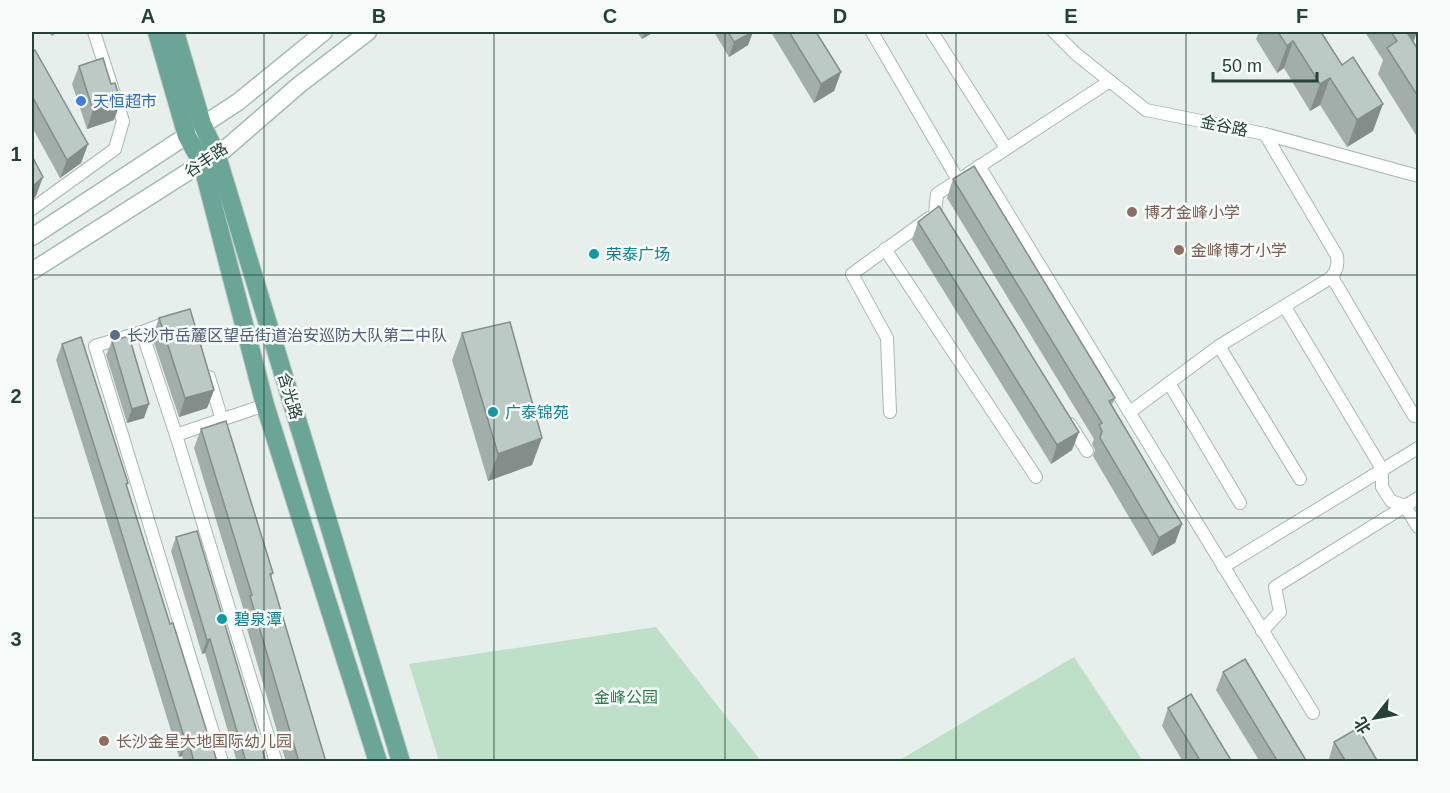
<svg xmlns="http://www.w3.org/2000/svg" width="1450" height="793" font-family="Helvetica,'Noto Sans SC',sans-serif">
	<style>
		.green { fill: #bfe0c8 }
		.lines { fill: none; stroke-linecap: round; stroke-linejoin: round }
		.street-casing { stroke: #a8b8b2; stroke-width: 14 }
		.secondary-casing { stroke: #a4bbb3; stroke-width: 19 }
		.primary-casing { stroke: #c2cac8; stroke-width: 20 }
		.street { stroke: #fff; stroke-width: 12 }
		.secondary { stroke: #fff; stroke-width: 16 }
		.primary { stroke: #6aa596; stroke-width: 18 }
		.wall { fill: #a1aea9 }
		.shaded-wall { fill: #838d89 }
		.building { fill: #bbcac4; stroke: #838d89; stroke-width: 1.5 }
		.grid { fill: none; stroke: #24423a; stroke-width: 1.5; stroke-opacity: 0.55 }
		.shop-dot { fill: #3f7fe0; stroke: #f7fbf9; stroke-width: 2 }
		.education-dot { fill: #8d6e63; stroke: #f7fbf9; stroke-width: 2 }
		.culture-dot { fill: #0f9aa8; stroke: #f7fbf9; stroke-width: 2 }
		.service-dot { fill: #5c6f8a; stroke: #f7fbf9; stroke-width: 2 }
		.labels { text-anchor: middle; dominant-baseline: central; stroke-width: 5; stroke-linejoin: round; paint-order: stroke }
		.shop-label { font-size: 16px; fill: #366cbe; stroke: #f7fbf9; text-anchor: start }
		.street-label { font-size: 16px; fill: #24423a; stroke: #f7fbf9 }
		.education-label { font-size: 16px; fill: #785e54; stroke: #f7fbf9; text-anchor: start }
		.culture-label { font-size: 16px; fill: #0d838f; stroke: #f7fbf9; text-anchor: start }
		.service-label { font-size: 16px; fill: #4e5e75; stroke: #f7fbf9; text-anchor: start }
		.park-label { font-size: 16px; fill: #2d7a4b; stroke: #f7fbf9 }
		.neatline { fill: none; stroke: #24423a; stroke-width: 2 }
		.grid-label { font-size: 20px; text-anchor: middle; font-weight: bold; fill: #24423a }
	</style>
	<rect width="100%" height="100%" fill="#e6efeb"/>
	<g class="green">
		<polygon points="656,627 761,761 439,761 409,664"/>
		<polygon points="1074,657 1143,761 898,761"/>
	</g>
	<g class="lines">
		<defs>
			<g id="street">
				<polyline points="872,32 958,180"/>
				<polyline points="932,32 1006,148"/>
				<polyline points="1054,32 1076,54 1146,110 1265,134 1418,176"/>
				<polyline points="979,166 1313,713"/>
				<polyline points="32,209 115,149 123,121 94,32"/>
				<polyline points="941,222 935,213 937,194 1110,81"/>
				<polyline points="885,249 1036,477"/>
				<polyline points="1332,277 1414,416"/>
				<polyline points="1285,307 1382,469 1382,487 1391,501 1405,506 1418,527"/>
				<polyline points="171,321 142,332 95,346 222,762"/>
				<polyline points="142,332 176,435 265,405"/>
				<polyline points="1219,346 1300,479"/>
				<polyline points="209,377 222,420"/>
				<polyline points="1169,383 1240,503"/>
				<polyline points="890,412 887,338 852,274 929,218"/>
				<path d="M 1130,412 L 1219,346 L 1332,277 C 1337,269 1338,265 1337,256 L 1265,134"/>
				<polyline points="1070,424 1087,451"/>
				<polyline points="176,435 276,762"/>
				<polyline points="1223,567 1418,448"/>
				<polyline points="1262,631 1280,612 1275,587 1418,498"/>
			</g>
			<g id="secondary">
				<polyline points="32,237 238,102 324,32"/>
				<polyline points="32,271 202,163 217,156 299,85 368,32"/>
			</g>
			<g id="primary">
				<polyline points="157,32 187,136 202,163 265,405 378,762"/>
				<polyline points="175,32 202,124 217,156 401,762"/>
			</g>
		</defs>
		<use href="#street" class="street-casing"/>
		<use href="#secondary" class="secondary-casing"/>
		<use href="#primary" class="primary-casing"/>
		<use href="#street" class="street"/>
		<use href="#secondary" class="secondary"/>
		<use href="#primary" class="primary"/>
	</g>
	<g class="wall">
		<polygon points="48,32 58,32 52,36"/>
		<polygon points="637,32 654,32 642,39"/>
		<polygon points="714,32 753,32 748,45 729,57"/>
		<polygon points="771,32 816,32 841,72 834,91 814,103"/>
		<polygon points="1259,32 1321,32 1373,131 1347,147 1320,105 1310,111 1284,68 1277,73 1256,39"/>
		<polygon points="1365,32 1417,32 1413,42 1419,51 1419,140 1378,74 1383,60"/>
		<polygon points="32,52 88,144 81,163 60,178 32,127"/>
		<polygon points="79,66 114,120 87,129 72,84"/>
		<polygon points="953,179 1115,398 1112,405 1182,524 1175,543 1152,556 1093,456 1095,450 1092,444 1094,439 947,198"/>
		<polygon points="918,222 1079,432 1072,450 1051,464 912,240"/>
		<polygon points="159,318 214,390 207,408 179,417 152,337"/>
		<polygon points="462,333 532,465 488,481 452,360"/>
		<polygon points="112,341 144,418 127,423 106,355"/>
		<polygon points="62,344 128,483 127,486 170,624 217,762 184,762 182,756 179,757 107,522 56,360"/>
		<polygon points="201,429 273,573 271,578 326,762 286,762 243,615 244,611 194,448"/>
		<polygon points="176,537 266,762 237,762 205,653 202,654 171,551"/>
		<polygon points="1223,672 1307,762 1260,762 1216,690"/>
		<polygon points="1168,708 1232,762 1183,762 1162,726"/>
		<polygon points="1334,742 1378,762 1328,762"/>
	</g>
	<g class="shaded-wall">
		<polygon points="645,32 654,32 642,39"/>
		<polygon points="753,32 748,45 729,57 734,42"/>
		<polygon points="1413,32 1417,32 1409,55 1408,34"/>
		<polygon points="1293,41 1284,68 1277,73 1287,46"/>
		<polygon points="841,72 834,91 814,103 821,84"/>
		<polygon points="1330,78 1320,105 1310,111 1320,84"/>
		<polygon points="121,101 114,120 87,129 93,110"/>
		<polygon points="1383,104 1373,131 1347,147 1357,120"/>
		<polygon points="88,144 81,163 60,178 67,160"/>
		<polygon points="43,177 36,196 32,200 32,187"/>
		<polygon points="214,390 207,408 179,417 185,398"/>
		<polygon points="149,404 144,418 127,423 132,409"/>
		<polygon points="1079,432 1072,450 1051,464 1057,445"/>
		<polygon points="542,438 532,465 488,481 498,454"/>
		<polygon points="1182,524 1175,543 1152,556 1159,538"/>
		<polygon points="210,639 205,653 202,654 207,640"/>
		<polygon points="188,739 182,756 179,757 185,740"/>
	</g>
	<g class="building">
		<polygon points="728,32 753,32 734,42"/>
		<polygon points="789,32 816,32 841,72 821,84"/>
		<polygon points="1278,32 1321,32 1342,65 1353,57 1383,104 1357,120 1330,78 1320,84 1293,41 1287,46"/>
		<polygon points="1391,32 1413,32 1408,34 1419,51 1419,98 1387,48 1397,41"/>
		<polygon points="35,50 88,144 67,160 32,96 32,52"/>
		<polygon points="103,58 111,84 115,83 121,101 93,110 79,66"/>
		<polygon points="32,156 43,177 32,187"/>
		<polygon points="974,166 1115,398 1109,401 1182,524 1159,538 1100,438 1102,431 1099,425 1102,423 953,179"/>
		<polygon points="939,206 1079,432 1057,445 918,222"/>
		<polygon points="190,309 214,390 185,398 159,318"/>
		<polygon points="510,322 542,438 498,454 462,333"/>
		<polygon points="129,336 149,404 132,409 112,341"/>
		<polygon points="81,337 128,483 126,484 170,624 173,623 212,748 213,748 217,762 194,762 188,739 185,740 113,505 62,344"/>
		<polygon points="226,421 273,573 270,574 326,762 299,762 250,596 252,595 201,429"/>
		<polygon points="197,531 266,762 246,762 210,639 207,640 176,537"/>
		<polygon points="1245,659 1307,762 1278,762 1223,672"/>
		<polygon points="1191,694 1232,762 1201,762 1168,708"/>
		<polygon points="1358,728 1378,762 1346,762 1334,742"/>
	</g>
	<path class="grid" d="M 264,32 L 264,762M 494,32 L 494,762M 725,32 L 725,762M 956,32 L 956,762M 1186,32 L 1186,762M 32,275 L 1418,275M 32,518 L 1418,518"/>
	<circle class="shop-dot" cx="81" cy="101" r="6"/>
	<g class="education-dot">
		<circle cx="1132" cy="212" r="6"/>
		<circle cx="1179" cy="250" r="6"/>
		<circle cx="104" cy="741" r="6"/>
	</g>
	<g class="culture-dot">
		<circle cx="594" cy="254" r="6"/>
		<circle cx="493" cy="412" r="6"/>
		<circle cx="222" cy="619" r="6"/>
	</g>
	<circle class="service-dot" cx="115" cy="335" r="6"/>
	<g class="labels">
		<g class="shop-label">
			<text x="93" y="101">天恒超市</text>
		</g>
		<g class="street-label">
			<text transform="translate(1224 126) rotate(12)">金谷路</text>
			<text transform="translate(206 160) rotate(-34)">谷丰路</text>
			<text transform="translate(290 396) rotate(73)">含光路</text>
		</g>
		<g class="education-label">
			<text x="1144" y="212">博才金峰小学</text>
			<text x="1191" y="250">金峰博才小学</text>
			<text x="116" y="741">长沙金星大地国际幼儿园</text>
		</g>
		<g class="culture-label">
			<text x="606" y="254">荣泰广场</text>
			<text x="505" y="412">广泰锦苑</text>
			<text x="234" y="619">碧泉潭</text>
		</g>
		<g class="service-label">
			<text x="127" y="335">长沙市岳麓区望岳街道治安巡防大队第二中队</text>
		</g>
		<g class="park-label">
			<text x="626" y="697">金峰公园</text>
		</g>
	</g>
	<rect width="1450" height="793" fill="none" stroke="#f7fbf9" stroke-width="66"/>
	<g transform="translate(1375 718) rotate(239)" stroke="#f7fbf9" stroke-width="4.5" paint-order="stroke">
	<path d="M0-4.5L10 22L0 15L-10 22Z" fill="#24423a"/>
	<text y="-9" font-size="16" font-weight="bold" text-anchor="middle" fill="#24423a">北</text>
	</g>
	<path d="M1213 72v9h104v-9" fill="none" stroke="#24423a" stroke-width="3"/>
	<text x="1222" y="72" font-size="18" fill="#24423a" stroke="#f7fbf9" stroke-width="4.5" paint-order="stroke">50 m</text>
	<rect x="33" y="33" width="1384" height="727" class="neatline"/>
	<g class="grid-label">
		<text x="148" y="23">A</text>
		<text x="379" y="23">B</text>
		<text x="610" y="23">C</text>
		<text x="840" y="23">D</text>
		<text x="1071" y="23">E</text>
		<text x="1302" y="23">F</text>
		<text x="16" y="161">1</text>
		<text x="16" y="403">2</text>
		<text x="16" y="646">3</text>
	</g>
</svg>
